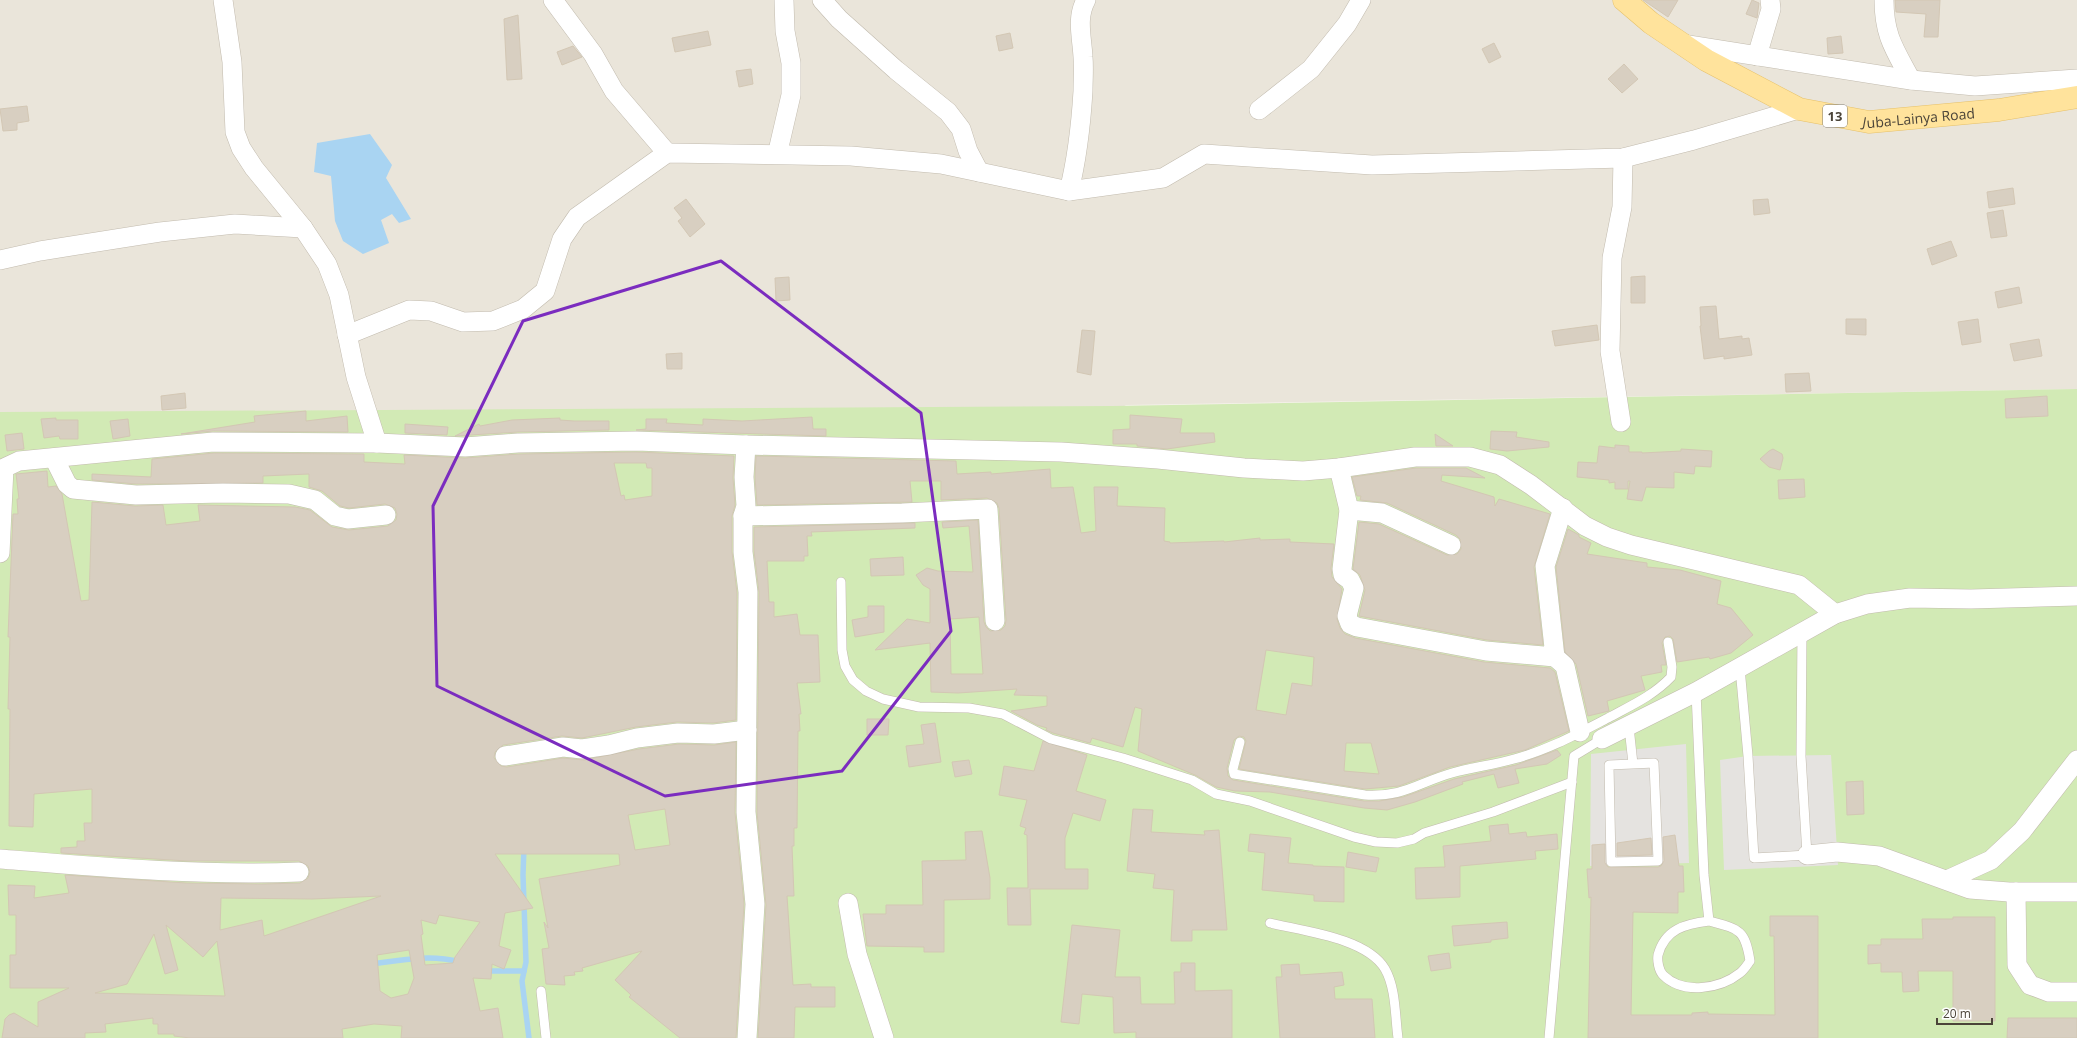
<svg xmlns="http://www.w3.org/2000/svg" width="2077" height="1038" font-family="'Open Sans',sans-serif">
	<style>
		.residential { fill: #eae5da }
		.green { fill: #d2eab5 }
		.parking { fill: #e5e3e0 }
		.water { fill: #a9d4f2 }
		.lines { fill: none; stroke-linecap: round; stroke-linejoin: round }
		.stream { stroke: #a9d4f2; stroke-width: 5.5 }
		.building { fill: #d8cfc1; stroke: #d3c7b4; fill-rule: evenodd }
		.service-casing { stroke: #c2bbae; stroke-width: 10 }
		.minor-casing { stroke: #c2bbae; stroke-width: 20 }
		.primary-casing { stroke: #e6c16a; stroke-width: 23 }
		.service { stroke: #fff; stroke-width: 9 }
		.minor { stroke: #fff; stroke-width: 19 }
		.primary { stroke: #ffe39c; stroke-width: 22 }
		.marked { fill: none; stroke: #7b2cbf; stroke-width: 3; stroke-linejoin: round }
		.labels { text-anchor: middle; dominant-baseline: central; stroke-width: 3; stroke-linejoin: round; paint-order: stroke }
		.shield { fill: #fff; stroke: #817c74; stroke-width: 1 }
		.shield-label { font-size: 13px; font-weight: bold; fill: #4b4439 }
		.street-label { font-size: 14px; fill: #4b4439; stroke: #fff }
	</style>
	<rect width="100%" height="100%" fill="#f6f3ec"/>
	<polygon class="residential" points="0,0 2077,0 2077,389 1126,405 0,1038"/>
	<polygon class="green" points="2077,389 2077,1038 0,1038 0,412 1113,406"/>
	<g class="parking">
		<polygon points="1686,744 1689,863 1590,866 1591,754"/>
		<polygon points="1831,755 1838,865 1724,870 1720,760 1748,756"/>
	</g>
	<polygon class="water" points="370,134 392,165 386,178 411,219 399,223 392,214 381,220 389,243 363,254 343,241 335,221 331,176 314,172 317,143"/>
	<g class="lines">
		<g class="stream">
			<polyline points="524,847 523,875 526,962 522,981 529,1038"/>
			<path d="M 372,964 C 402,960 430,954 460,962"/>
			<polyline points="485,971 524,971"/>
		</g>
	</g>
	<g class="building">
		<polygon points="1643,0 1678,0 1668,17"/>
		<polygon points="1752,0 1759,3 1757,18 1746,14"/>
		<polygon points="1895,0 1940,0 1938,37 1924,37 1926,14 1896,12"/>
		<polygon points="518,15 522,79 507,80 504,19"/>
		<polygon points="708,31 711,45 675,52 672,38"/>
		<polygon points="1010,33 1013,48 999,51 996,36"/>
		<polygon points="1841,36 1843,53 1828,54 1827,38"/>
		<polygon points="1494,43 1501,57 1489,63 1482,49"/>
		<polygon points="573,46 582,57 562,65 557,52"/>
		<polygon points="1624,64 1638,79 1622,93 1608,79"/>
		<polygon points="751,69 753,84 739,87 736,71"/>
		<polygon points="27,106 29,121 17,123 17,130 3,131 0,109"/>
		<polygon points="2013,188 2015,204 1989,208 1987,192"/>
		<polygon points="686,199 705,224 690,237 678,221 682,218 674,208"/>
		<polygon points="1768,199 1770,213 1754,215 1753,200"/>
		<polygon points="2003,210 2007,236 1991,238 1987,213"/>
		<polygon points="1951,241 1957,256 1932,265 1927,249"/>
		<polygon points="1645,276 1645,303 1631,303 1631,277"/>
		<polygon points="789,277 790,300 776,301 775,278"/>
		<polygon points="2019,287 2022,303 1998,308 1995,292"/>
		<polygon points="1716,306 1719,339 1742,336 1742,339 1749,338 1752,355 1724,359 1724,356 1704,359 1700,326 1701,326 1700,307"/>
		<polygon points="1846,319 1866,319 1866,335 1846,334"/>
		<polygon points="1978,319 1981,342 1962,345 1958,322"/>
		<polygon points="1597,325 1599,340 1555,346 1552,331"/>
		<polygon points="1082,330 1095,331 1091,375 1077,372"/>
		<polygon points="2039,339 2042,356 2014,361 2010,344"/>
		<polygon points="682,353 682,369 667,369 666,354"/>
		<polygon points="1809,373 1811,391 1786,392 1785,374"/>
		<polygon points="185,393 186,408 162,410 161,396"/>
		<polygon points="2047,396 2048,416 2006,418 2005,399"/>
		<polygon points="306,411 306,421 347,416 348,432 213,431 181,434 255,422 254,416"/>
		<polygon points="1130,415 1182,419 1180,433 1214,433 1215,442 1167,449 1137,446 1137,444 1113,444 1113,430 1130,429"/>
		<polygon points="812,417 813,429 826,429 826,436 636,430 646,429 646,419 667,419 666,423 703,425 703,419 742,421"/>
		<polygon points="56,418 56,420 78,420 78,439 60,439 59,436 44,438 41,419"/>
		<polygon points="560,418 560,420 574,421 609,421 609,430 518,432 455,436 479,424 480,426 512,420"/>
		<polygon points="128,419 130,436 113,439 110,421"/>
		<polygon points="405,424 448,427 447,435 405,433"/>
		<polygon points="1491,431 1517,432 1516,437 1549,442 1549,447 1507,451 1490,449"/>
		<polygon points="22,433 24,449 7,451 5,435"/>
		<polygon points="1435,434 1453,446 1436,446"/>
		<polygon points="1615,445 1629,446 1629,452 1642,452 1642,453 1681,451 1681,449 1712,451 1711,467 1695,466 1694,474 1674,472 1674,488 1646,487 1642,501 1627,499 1630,481 1628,481 1628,489 1615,489 1615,482 1609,483 1609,480 1577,477 1578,462 1597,463 1599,446 1615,448"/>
		<polygon points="1773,449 1782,454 1783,458 1780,470 1769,467 1760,459 1769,451"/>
		<path d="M 636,452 L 734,456 L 733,478 L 735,505 L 732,516 L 732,552 L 737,593 L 736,720 L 713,723 L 677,722 L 636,727 L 582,738 L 562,736 L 503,745 L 495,752 L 494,758 L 501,766 L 507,767 L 563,758 L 584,760 L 639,749 L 679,744 L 714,745 L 736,742 L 735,813 L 744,904 L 736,1038 L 680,1038 L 629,997 L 631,995 L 615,980 L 642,951 L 582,968 L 583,971 L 574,972 L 575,975 L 564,976 L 565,985 L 546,984 L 542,949 L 549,948 L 544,922 L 548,928 L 539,879 L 620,865 L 619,854 L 495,854 L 533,908 L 505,913 L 499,946 L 511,950 L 504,969 L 492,964 L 491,979 L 473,978 L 480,1011 L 498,1008 L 503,1038 L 401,1038 L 402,1026 L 374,1024 L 342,1029 L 343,1038 L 190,1038 L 174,1036 L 174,1034 L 158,1034 L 158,1024 L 153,1024 L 153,1018 L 105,1024 L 106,1032 L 85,1033 L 85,1038 L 2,1038 L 5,1019 L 9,1015 L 14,1013 L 38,1027 L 38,1002 L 69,988 L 10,988 L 10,955 L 16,955 L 16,915 L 9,915 L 8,885 L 35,886 L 34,898 L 69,893 L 65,875 L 186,883 L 262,884 L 300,883 L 308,878 L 310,872 L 308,866 L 299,861 L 187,861 L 61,853 L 61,848 L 77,847 L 77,841 L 85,841 L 84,823 L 92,823 L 92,789 L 34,794 L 33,827 L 9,826 L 10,709 L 8,709 L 10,637 L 8,637 L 13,514 L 18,514 L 17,499 L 19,499 L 16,474 L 47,471 L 48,487 L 56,486 L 62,494 L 81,601 L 89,600 L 92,502 L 135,506 L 163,505 L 166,525 L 200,521 L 198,505 L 295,507 L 310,510 L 332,527 L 349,530 L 388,526 L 396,520 L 397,514 L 395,508 L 385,504 L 349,508 L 340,506 L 322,491 L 309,487 L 309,474 L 263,476 L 263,483 L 136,484 L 92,480 L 92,474 L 151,477 L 152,459 L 214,453 L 364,454 L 364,462 L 405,464 L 404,455 L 465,458 L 519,454 ZM 614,463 L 646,463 L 647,468 L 652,468 L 652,496 L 625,500 L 624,495 L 621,496 ZM 665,809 L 670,845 L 635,850 L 628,815 ZM 381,896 L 264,936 L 262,920 L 220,930 L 221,898 L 312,899 ZM 439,915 L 480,922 L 455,957 L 453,963 L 425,965 L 421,935 L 423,934 L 421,920 L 436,924 ZM 166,925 L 203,957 L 217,941 L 225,996 L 95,993 L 127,984 L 154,934 L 165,974 L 178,970 ZM 409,950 L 414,978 L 408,994 L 391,998 L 380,991 L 377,955 Z"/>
		<path d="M 756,456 L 956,461 L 957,474 L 991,472 L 991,474 L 1050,469 L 1051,488 L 1073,487 L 1081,533 L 1096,531 L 1094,487 L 1118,487 L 1117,506 L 1165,508 L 1164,541 L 1170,542 L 1170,543 L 1224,541 L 1224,542 L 1260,538 L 1260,540 L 1290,539 L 1290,542 L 1334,544 L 1331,568 L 1332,577 L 1342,589 L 1337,619 L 1340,628 L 1345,634 L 1355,638 L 1484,662 L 1550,668 L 1555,672 L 1569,731 L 1525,750 L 1450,767 L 1399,786 L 1365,789 L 1239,769 L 1246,741 L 1244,737 L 1239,736 L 1234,740 L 1227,768 L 1228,776 L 1233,780 L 1364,801 L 1379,801 L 1403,797 L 1454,779 L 1516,765 L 1557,750 L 1561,755 L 1547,764 L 1515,769 L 1519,783 L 1498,788 L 1494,774 L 1462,782 L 1463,784 L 1415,802 L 1387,810 L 1364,808 L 1270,792 L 1235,791 L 1216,787 L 1195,775 L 1138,751 L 1142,709 L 1135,707 L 1123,747 L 1092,738 L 1090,743 L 1053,733 L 1046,730 L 1047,728 L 1037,725 L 1011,711 L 1047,706 L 1047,696 L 1014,695 L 1017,689 L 958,693 L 931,692 L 930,643 L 875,650 L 907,619 L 930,623 L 930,589 L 923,585 L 916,575 L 927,568 L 938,571 L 973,572 L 969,526 L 943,528 L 942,522 L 978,520 L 984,622 L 986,627 L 990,631 L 1001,630 L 1005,626 L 1006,620 L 999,508 L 997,503 L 987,498 L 941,500 L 941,481 L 910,481 L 912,502 L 757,505 L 755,477 ZM 979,617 L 983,674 L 951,674 L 950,619 ZM 1266,650 L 1314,657 L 1312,686 L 1292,683 L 1286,715 L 1256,710 ZM 1346,743 L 1371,743 L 1379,774 L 1344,771 Z"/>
		<polygon points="1416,468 1466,468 1485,478 1442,475 1441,481 1494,497 1495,506 1499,499 1550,514 1534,567 1543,645 1487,640 1359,616 1365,590 1360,575 1353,569 1359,522 1379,524 1447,555 1457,554 1461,549 1460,539 1456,535 1387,503 1360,500 1361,496 1357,496 1352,477"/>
		<polygon points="1804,479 1805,497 1779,499 1778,480"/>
		<polygon points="915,523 915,528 811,532 812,536 807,536 808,556 804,556 804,561 767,561 769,602 774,602 774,617 797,614 800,635 818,635 820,682 797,683 801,714 799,714 800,731 798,731 797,828 794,828 794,846 792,846 794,896 787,896 793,985 811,984 811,987 835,987 835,1007 795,1007 794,1038 758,1038 766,905 757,812 759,592 754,551 754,527"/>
		<polygon points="1568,529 1579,535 1579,537 1591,543 1587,554 1647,563 1647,567 1680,570 1721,581 1717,604 1731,608 1753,635 1731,653 1710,659 1709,657 1677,662 1673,639 1670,636 1665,637 1662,643 1666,665 1661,665 1662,672 1641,676 1645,690 1607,701 1609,711 1588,716 1576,664 1565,652 1556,567"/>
		<polygon points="903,557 904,575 871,576 870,559"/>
		<polygon points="868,606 884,606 884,632 855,637 852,620 868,617"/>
		<polygon points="867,719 889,719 888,735 867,735"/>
		<polygon points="935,723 941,762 909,767 906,746 924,744 921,725"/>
		<polygon points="1043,741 1087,755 1076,791 1106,800 1100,821 1073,813 1065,838 1065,869 1088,869 1088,889 1030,889 1031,925 1008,925 1007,888 1028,888 1027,835 1024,834 1026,828 1020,826 1027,800 999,795 1004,766 1034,771"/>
		<polygon points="969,760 972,774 955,777 952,762"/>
		<polygon points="1863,781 1864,814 1847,815 1846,782"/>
		<polygon points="1133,809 1153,810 1151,832 1205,835 1204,831 1219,830 1227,930 1192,930 1192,941 1171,941 1174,890 1153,888 1155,874 1127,871"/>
		<polygon points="1508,824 1509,834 1526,832 1527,837 1557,834 1558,849 1535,851 1536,859 1460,866 1460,897 1416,899 1415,868 1445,867 1443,846 1491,841 1489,826"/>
		<polygon points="982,831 990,878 990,899 944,900 944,952 924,952 924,947 867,946 863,914 886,914 886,905 923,905 922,861 966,860 965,832"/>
		<polygon points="1250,834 1291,838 1288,863 1313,865 1313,866 1344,867 1344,902 1314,901 1314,895 1262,890 1265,853 1248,851"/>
		<polygon points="1675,835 1679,866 1683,866 1684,892 1678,892 1678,913 1633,912 1631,1015 1692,1015 1692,1013 1708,1012 1708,1014 1775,1015 1774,936 1770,936 1770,916 1818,916 1818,1038 1588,1038 1591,897 1589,898 1587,869 1592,869 1592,845 1605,844 1605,863 1608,867 1658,867 1661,866 1664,861 1663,837"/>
		<polygon points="1651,838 1652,855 1617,856 1617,843"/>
		<polygon points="1348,852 1379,858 1376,872 1346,867"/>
		<polygon points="1953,917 1995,917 1995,1021 1953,1021 1953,971 1918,971 1919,991 1903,992 1902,972 1881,972 1881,963 1868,964 1868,945 1881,945 1881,939 1923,939 1922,919 1953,919"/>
		<polygon points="1507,922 1508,938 1491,940 1491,942 1454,946 1452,926"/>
		<polygon points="1072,925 1120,930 1115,977 1140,977 1141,1004 1175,1004 1174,972 1181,972 1181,963 1195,963 1195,991 1232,990 1232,1038 1136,1038 1136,1032 1114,1033 1113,997 1082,994 1079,1024 1061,1022"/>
		<polygon points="1449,953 1451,968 1431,971 1428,956"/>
		<polygon points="1299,964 1300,975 1342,972 1344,985 1334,987 1335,999 1372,999 1375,1038 1280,1038 1276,977 1282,977 1281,965"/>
		<polygon points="2008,1018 2077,1018 2077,1038 2007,1038"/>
	</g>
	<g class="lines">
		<defs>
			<g id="service">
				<polyline points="841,582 842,650 845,666 853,680 866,691 883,699 919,707 969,708 1003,714 1051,739 1123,758 1192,780 1216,794 1250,801 1354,837 1376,842 1397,843 1414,839 1424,833 1493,812 1572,782"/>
				<polyline points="1740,668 1748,756 1754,858 1807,855 1801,756 1802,633"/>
				<path d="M 1696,692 L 1704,875 L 1709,921 C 1739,929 1745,929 1750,961 C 1747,965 1744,970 1740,973 C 1720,989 1683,995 1663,975 C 1659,971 1657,961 1658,955 C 1665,929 1685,924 1709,921"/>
				<polyline points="1629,727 1633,764 1654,763 1658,861 1611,862 1609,765 1633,764"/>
				<path d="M 1240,742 L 1233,769 L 1234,774 L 1365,795 C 1405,797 1417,783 1452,773 C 1472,767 1494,765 1514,759 C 1548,750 1577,734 1608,718 C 1630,706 1653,696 1671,677 L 1672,667 L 1668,642"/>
				<path d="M 1270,923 C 1303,931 1367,938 1385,969 C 1396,988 1395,1016 1398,1038"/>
				<polyline points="541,991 546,1038"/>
				<polyline points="1549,1038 1574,756 1602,739"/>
			</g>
			<g id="minor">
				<polyline points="223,0 232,62 235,132 241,148 254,168 303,228"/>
				<polyline points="553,0 593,54 614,91 667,153"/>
				<polyline points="822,0 839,19 896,70 948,112 961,129 968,151 979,172"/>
				<path d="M 1884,0 C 1884,36 1895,50 1911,80"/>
				<polyline points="1682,44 1911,80 1975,86 2077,79"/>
				<polyline points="1757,56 1771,9 1770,0"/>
				<polyline points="1259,110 1311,69 1347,24 1361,0"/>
				<polyline points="778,151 791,95 791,63 785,31 784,0"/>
				<path d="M 1069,191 C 1077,159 1081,124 1083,91 C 1083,80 1084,68 1083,57 C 1082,37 1076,18 1086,0"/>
				<polyline points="0,260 40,251 160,232 235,224 303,228 327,264 339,295 356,377 377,443"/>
				<polyline points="347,335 409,310 431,311 463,322 493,321 523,309 545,291 562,239 577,217 667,153 851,156 941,164 1069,191 1163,178 1204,154 1372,165 1623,158 1694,140 1799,109"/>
				<polyline points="1621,422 1610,351 1612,258 1622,207 1623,158"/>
				<polyline points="746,445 744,477 746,506 743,516 743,552 748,592 746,812 755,904 747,1038"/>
				<polyline points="54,458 67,484 73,489 136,495 223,493 289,494 315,500 335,516 348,519 386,515"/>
				<polyline points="1339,468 1349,510 1342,569 1343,575 1350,580 1354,588 1347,616 1350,624 1357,627 1486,651 1555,657 1545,566 1563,508"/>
				<polyline points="1349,510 1382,513 1451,545"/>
				<polyline points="743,516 902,513 988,509 995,621"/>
				<polyline points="0,553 4,468 19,461 213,442 377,443 465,447 518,443 636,441 746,445 1061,452 1158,459 1244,468 1303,471 1339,468 1415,457 1470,457 1500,465 1531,485 1585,526 1607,537 1631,545 1799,585 1835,614"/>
				<polyline points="1555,657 1565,666 1580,732"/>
				<polyline points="1602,739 1696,692 1835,614 1867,604 1910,598 1971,599 2077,596"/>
				<polyline points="505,756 563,747 582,749 609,745 637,738 678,733 714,734 747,730"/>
				<polyline points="1807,855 1837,852 1879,856 1970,889 2009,892 2077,892"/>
				<path d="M 0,859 C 99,867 199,876 299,872"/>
				<polyline points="1947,880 1991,860 2022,831 2077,760"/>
				<polyline points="2016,892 2017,965 2030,985 2049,992 2077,992"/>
				<polyline points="848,903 857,954 884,1038"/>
			</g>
			<g id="primary">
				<path id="s1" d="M 1624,0 L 1651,23 L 1706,60 L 1799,109 L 1869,122 L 1999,110 L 2077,97"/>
			</g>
		</defs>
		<use href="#service" class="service-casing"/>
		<use href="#minor" class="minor-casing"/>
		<use href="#primary" class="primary-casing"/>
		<use href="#service" class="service"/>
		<use href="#minor" class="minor"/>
		<use href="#primary" class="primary"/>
	</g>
	<path class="marked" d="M 721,261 L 921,413 L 951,631 L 842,771 L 665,796 L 437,686 L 433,506 L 523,321 Z"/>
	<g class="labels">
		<rect class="shield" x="1823" y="105" width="24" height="22" rx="3"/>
		<g class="shield-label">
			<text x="1835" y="116">13</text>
		</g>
		<g class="street-label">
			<text stroke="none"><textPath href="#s1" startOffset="328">Juba-Lainya Road</textPath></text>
		</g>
	</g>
	<path d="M1937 1018v6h55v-6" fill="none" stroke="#4b4439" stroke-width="2"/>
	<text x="1943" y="1018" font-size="12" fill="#4b4439" stroke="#ffffff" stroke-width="3" paint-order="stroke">20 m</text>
</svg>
